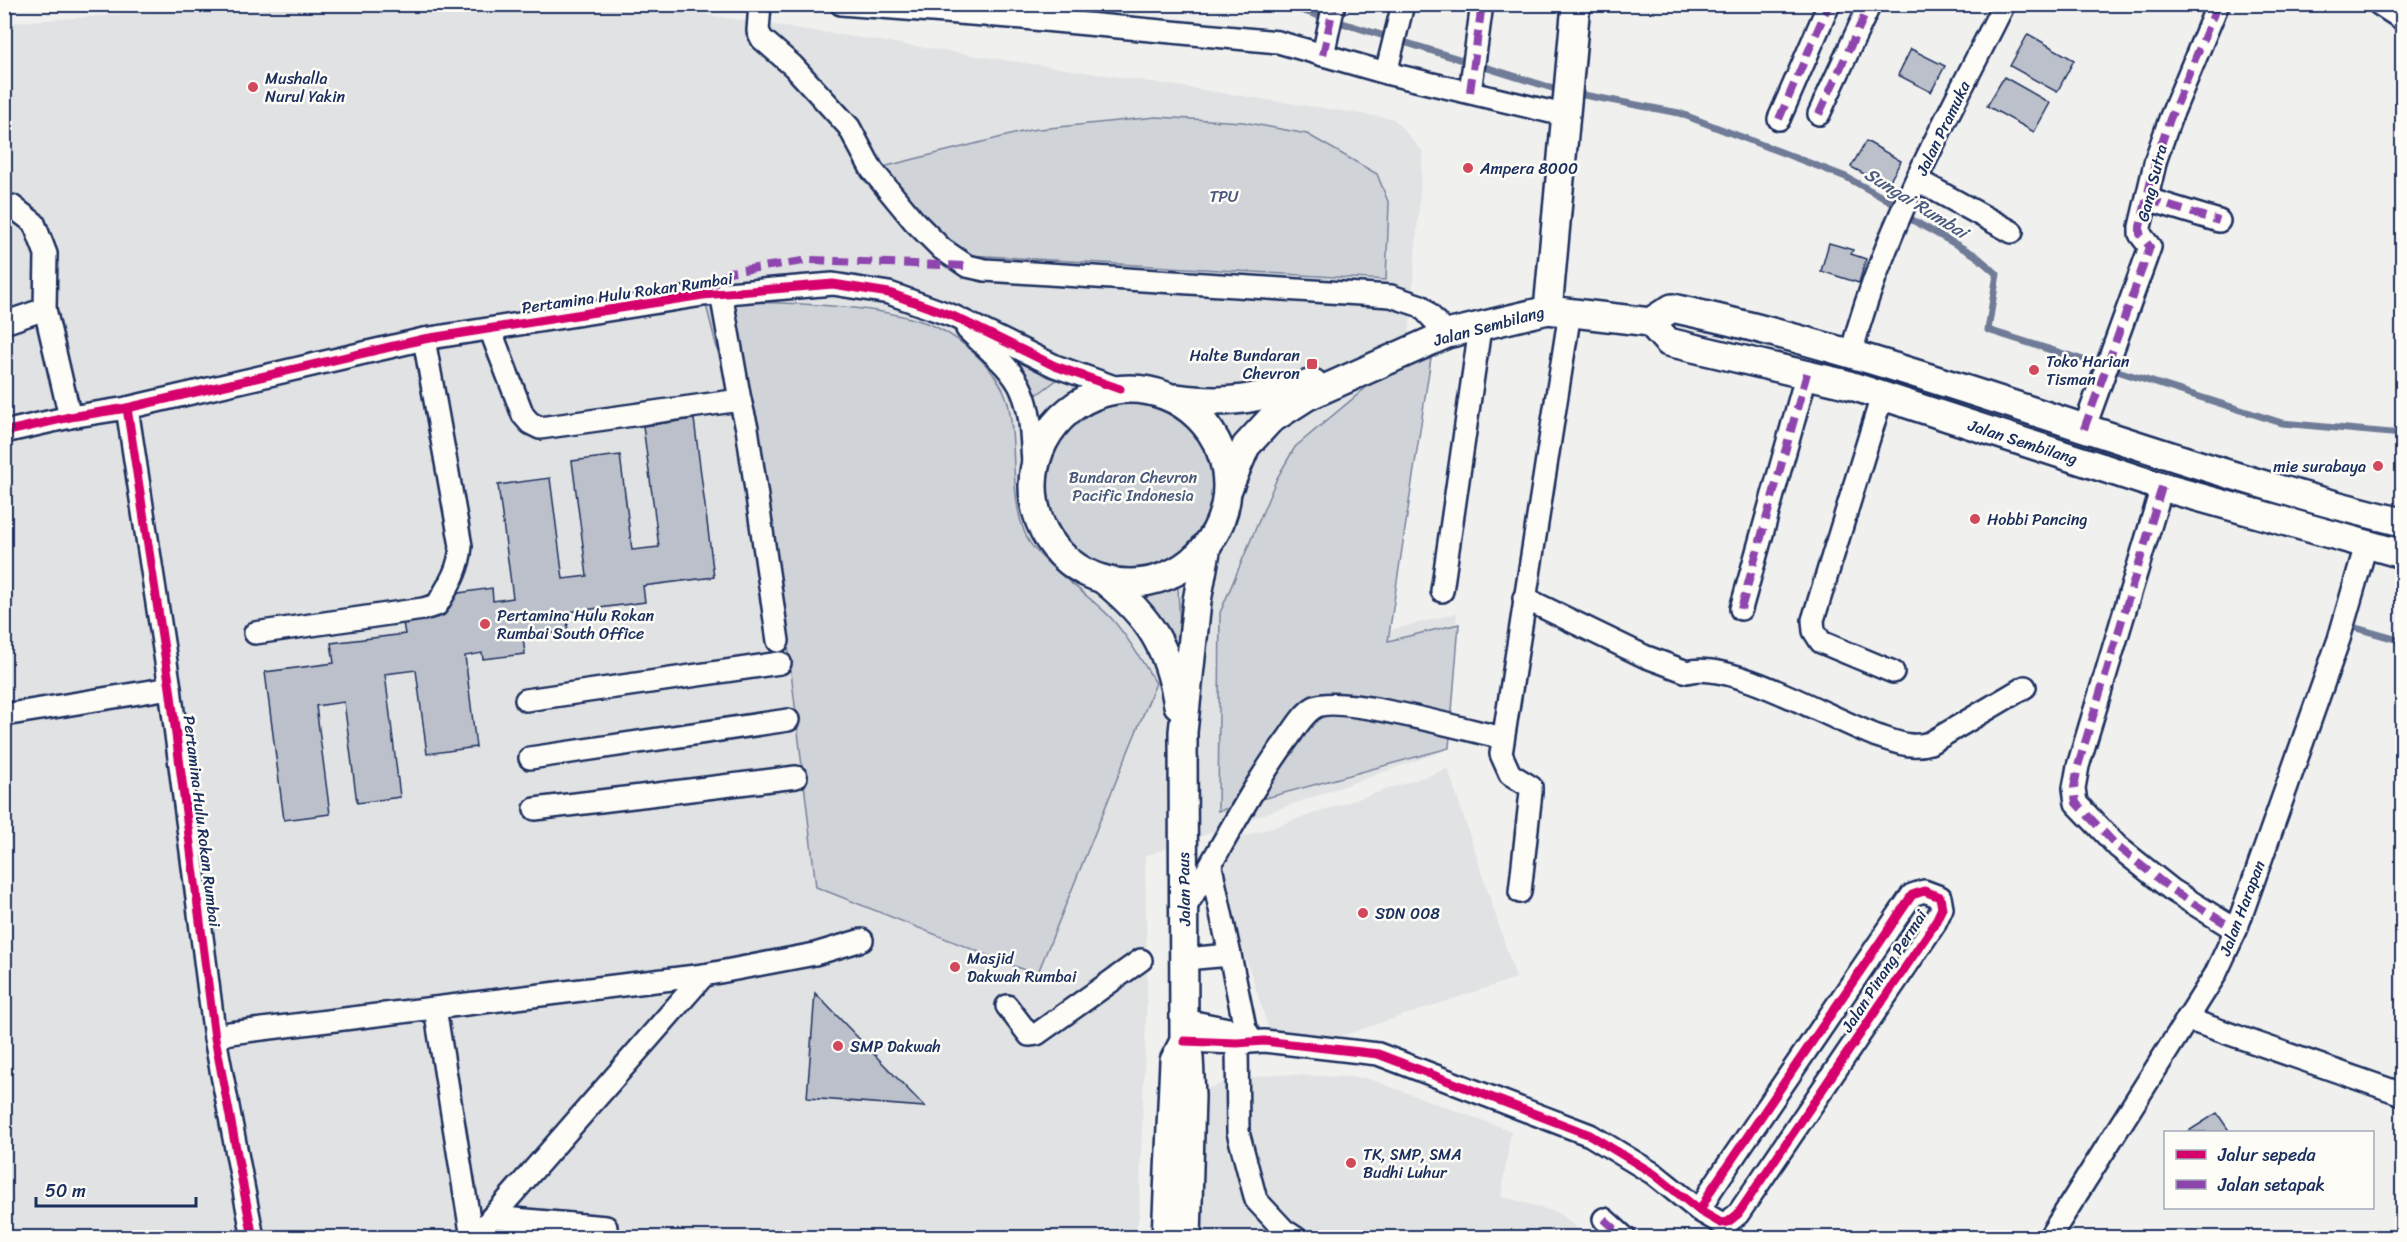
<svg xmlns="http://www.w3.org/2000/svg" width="2407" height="1242" font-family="Sriracha,sans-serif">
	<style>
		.built { fill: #e0e2e3 }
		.green { fill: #d0d3d8; stroke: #76819b; stroke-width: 1.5 }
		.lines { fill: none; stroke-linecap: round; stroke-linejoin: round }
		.stream { stroke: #6f7b97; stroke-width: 7 }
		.building { fill: #bbc0ca; stroke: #1b2f5e; stroke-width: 1.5 }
		.minor-casing { stroke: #1b2f5e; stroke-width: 26 }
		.major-casing { stroke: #1b2f5e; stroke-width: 32 }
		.minor { stroke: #fdfcf7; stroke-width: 21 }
		.major { stroke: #fdfcf7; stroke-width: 27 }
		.quiet { stroke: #8e44ad; stroke-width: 8; stroke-dasharray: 15 8; stroke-linecap: butt }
		.cycleway-casing { stroke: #fdfcf7; stroke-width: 13 }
		.cycleway { stroke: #d6006c; stroke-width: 9 }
		.poi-dot { fill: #d1495b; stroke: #fdfcf7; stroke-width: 2 }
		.labels { text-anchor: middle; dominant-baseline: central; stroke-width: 5; stroke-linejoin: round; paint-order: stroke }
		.poi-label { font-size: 16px; fill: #1b2f5e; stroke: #fdfcf7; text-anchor: start }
		.street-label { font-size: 16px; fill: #1b2f5e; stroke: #fdfcf7 }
		.park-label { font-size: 16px; fill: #48587c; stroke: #fdfcf7 }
		.water-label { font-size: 18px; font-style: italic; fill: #4c5b7f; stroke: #fdfcf7 }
	</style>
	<rect width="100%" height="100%" fill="#f0f0ee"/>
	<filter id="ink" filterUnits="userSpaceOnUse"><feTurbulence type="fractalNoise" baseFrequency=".0167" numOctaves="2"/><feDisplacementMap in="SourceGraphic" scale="12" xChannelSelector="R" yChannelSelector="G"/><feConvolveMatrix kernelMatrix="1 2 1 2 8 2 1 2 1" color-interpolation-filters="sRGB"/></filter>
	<g filter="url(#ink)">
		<g class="built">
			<polygon points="265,4 643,5 1394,119 1423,152 1387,631 1457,613 1446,750 1145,856 1147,991 1139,1215 1134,1237 5,1237 4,23"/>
			<polygon points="1448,769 1516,978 1278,1057 1210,848"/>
			<polygon points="1275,1074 1366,1078 1511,1131 1501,1196 1558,1213 1589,1237 1189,1238 1196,1093 1226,1082"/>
		</g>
		<g class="green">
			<polygon points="1156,117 1243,122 1307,134 1377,174 1389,204 1386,280 952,254 875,169 1030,130"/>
			<path d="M 705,301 C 768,303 877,302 934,326 C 963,339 1000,372 1008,403 C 1018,444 1008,498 1027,538 C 1038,561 1092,597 1112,619 C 1129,638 1142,662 1156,683 L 1037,975 L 816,887 L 784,611 Z"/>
			<polygon points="994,344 1026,364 1058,379 1035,396 1024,373"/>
			<polygon points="1431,358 1388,641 1459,624 1449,748 1218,811 1220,613 1277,478 1295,447 1374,381"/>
			<circle cx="1133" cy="486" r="85"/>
			<polygon points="1178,588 1182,673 1164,624 1140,596"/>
		</g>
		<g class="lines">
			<g class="stream">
				<polyline points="1281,4 1562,91"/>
				<polyline points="1573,93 1679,113 1846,177 1891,202 1914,221 1975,255 1997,274 1988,330 2282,423 2402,434"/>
				<polyline points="2356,628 2402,641"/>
			</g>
		</g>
		<g class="building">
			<polygon points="2028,34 2074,60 2057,92 2010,66"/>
			<polygon points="1911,49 1945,66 1931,92 1898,75"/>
			<polygon points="2004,77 2050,103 2034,132 1987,106"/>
			<polygon points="1866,141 1901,161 1887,186 1851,167"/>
			<polygon points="1829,243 1853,250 1851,254 1866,259 1859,283 1821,271"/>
			<polygon points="694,419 714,577 643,586 645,602 569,612 567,631 523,637 525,654 483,659 482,653 465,656 476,747 427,754 416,670 385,674 400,797 357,803 344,702 316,706 330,814 284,820 265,672 334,663 331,643 405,634 402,617 448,611 446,595 492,588 493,601 513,598 498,485 550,478 563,579 587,576 572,461 620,455 632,550 659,547 643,426"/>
			<polygon points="815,993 925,1107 807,1098"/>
			<polygon points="2217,1113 2230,1132 2187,1132"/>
		</g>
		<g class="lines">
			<defs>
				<g id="minor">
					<polyline points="760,4 758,31 762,39 793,66 849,127 872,170 914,221 942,249 967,266 985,270 1391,296 1421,306 1447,334"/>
					<polyline points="841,4 1023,18 1278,42 1386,73 1568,116"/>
					<polyline points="2379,4 2402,19"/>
					<polyline points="1323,55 1334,4"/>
					<polyline points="1386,73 1403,4"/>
					<polyline points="1470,92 1482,4"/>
					<polyline points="1819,114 1870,4"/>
					<polyline points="1779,119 1829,4"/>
					<polyline points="1917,180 2012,232"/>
					<polyline points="2147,199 2219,221"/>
					<polyline points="4,206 12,206 34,223 46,254 45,309 70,417"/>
					<polyline points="721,293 740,400"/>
					<polyline points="4,323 45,309"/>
					<polyline points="490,329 523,415 530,423 540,428 740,400 747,428 778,641"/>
					<path d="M 967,329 C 985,347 1012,367 1022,391 C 1033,416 1031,448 1034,474"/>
					<path d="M 1851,354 C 1883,230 1947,119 2004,4"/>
					<polyline points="1882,396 1813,620 1814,631 1821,642 1893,672"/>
					<polyline points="127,408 170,688 215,1038 253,1238"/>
					<polyline points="2084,429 2150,247 2140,234 2140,227 2156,159 2170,119 2218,4"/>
					<polyline points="4,432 70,417 127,408 424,339 703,295 833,284 889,293 953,316 1055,366 1120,389"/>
					<polyline points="2162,487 2078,766 2074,788 2076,803 2118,847 2172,890 2236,930"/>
					<polyline points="1442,591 1480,328"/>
					<path d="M 1524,598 L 1644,656 L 1687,672 C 1730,659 1832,720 1877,736 C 1896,742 1911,749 1930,743 L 2025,687"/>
					<polyline points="1741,609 1807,373"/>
					<path d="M 255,633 L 423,609 L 437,605 C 449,585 459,570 461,546 L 424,339"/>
					<polyline points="526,700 780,663"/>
					<polyline points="4,715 170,688"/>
					<polyline points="530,758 788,720"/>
					<polyline points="535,809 796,777"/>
					<polyline points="1211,867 1230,955"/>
					<polyline points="1520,892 1531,792 1531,787 1510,774 1501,754 1570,312"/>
					<path d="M 1185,908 C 1220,851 1249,791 1289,737 C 1296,727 1304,713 1315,707 C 1339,694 1471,731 1503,738"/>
					<polyline points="1185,959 1230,955 1246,1033"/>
					<polyline points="1007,1006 1029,1035 1037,1034 1141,960"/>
					<polyline points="435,1008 472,1238"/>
					<polyline points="2187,1019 2402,1094"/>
					<polyline points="1184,1020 1248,1033"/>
					<polyline points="215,1038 230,1033 704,975 815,954 862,940"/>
					<polyline points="1184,1041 1237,1043 1264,1041 1378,1054 1590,1135 1654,1174 1700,1211 1721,1223 1728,1222 1738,1214 1934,925 1942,908 1940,897 1924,891 1912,895 1711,1190 1700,1211"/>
					<polyline points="1237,1043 1238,1132 1256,1200 1284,1230 1296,1238"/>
					<polyline points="492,1217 606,1227"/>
					<polyline points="1604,1219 1625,1238"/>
					<polyline points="474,1238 704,975"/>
					<polyline points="2049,1238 2215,975 2236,930 2339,639 2366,545"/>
				</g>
				<g id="major">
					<polyline points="1548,310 1576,4"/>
					<polyline points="1650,322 1668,342 1846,384 2162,487 2402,554"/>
					<circle cx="1130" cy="486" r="97"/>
					<path d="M 1177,398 C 1233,406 1259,397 1313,383"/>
					<path d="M 1228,489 L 1246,446 L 1270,420 L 1306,397 L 1447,334 L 1548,310 L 1650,322 L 1672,308 C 1920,361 2156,463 2402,522"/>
					<path d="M 1105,581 C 1150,618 1168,646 1178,705"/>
					<polyline points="1166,1238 1174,1061 1184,1041 1183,732 1197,601 1207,546"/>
					<polyline points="1187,1238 1191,1096 1189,1057"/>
				</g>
			</defs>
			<use href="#minor" class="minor-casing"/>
			<use href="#major" class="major-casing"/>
			<use href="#minor" class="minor"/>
			<use href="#major" class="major"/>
			<g class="quiet">
				<polyline points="1323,55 1334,4"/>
				<polyline points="1470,92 1482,4"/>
				<polyline points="1819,114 1870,4"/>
				<polyline points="1779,119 1829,4"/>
				<polyline points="2147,199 2219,221"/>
				<polyline points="705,293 729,272 810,260 967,266"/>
				<polyline points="2084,429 2150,247 2140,234 2140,227 2156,159 2170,119 2218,4"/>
				<polyline points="2162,487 2078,766 2074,788 2076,803 2118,847 2172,890 2236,930"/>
				<polyline points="1741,609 1807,373"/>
				<polyline points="1604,1219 1625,1238"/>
			</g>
			<defs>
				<g id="cycleway">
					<polyline points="127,408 170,688 215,1038 253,1238"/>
					<polyline points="4,432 70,417 127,408 424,339 703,295 833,284 889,293 953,316 1055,366 1120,389"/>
					<polyline points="1184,1041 1237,1043 1264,1041 1378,1054 1590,1135 1654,1174 1700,1211 1721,1223 1728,1222 1738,1214 1934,925 1942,908 1940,897 1924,891 1912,895 1711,1190 1700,1211"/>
				</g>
			</defs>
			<use href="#cycleway" class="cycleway-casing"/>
			<use href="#cycleway" class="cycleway"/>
		</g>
	</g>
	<g class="poi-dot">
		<circle cx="253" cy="87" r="6"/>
		<circle cx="1468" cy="168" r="6"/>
		<rect x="1306" y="358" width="12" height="12" rx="3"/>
		<circle cx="2034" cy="370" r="6"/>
		<circle cx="2378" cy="466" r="6"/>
		<circle cx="1975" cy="519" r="6"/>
		<circle cx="485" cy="624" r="6"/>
		<circle cx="1363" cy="913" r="6"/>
		<circle cx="955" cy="967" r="6"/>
		<circle cx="838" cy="1046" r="6"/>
		<circle cx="1351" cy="1163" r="6"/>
	</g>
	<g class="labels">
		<g class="poi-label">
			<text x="265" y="78">Mushalla<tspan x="265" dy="18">Nurul Yakin</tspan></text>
			<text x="1480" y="168">Ampera 8000</text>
			<text x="1300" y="355" text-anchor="end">Halte Bundaran<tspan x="1300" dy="18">Chevron</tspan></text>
			<text x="2046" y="361">Toko Harian<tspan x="2046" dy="18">Tisman</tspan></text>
			<text x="2366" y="466" text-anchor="end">mie surabaya</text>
			<text x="1987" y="519">Hobbi Pancing</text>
			<text x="497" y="615">Pertamina Hulu Rokan<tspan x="497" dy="18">Rumbai South Office</tspan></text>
			<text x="1375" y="913">SDN 008</text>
			<text x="967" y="958">Masjid<tspan x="967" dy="18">Dakwah Rumbai</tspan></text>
			<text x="850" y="1046">SMP Dakwah</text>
			<text x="1363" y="1154">TK, SMP, SMA<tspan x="1363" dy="18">Budhi Luhur</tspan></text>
		</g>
		<g class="street-label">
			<text transform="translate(1943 128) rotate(-64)">Jalan Pramuka</text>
			<text transform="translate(2152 183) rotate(-76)">Gang Sutra</text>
			<text transform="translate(627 293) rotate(-8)">Pertamina Hulu Rokan Rumbai</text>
			<text transform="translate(1489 326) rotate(-15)">Jalan Sembilang</text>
			<text transform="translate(2023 442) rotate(18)">Jalan Sembilang</text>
			<text transform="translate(202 821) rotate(83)">Pertamina Hulu Rokan Rumbai</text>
			<text transform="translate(1184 889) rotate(-91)">Jalan Paus</text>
			<text transform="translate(2242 908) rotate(-69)">Jalan Harapan</text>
			<text transform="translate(1884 971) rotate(-57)">Jalan Pinang Permai</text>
		</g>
		<g class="park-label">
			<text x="1224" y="196">TPU</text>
			<text x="1133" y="477">Bundaran Chevron<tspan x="1133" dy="18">Pacific Indonesia</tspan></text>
		</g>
		<g class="water-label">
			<text transform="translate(1916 203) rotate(32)">Sungai Rumbai</text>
		</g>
	</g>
	<rect width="2407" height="1242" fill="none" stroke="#fdfcf7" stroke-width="24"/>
	<rect x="12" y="12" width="2383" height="1218" fill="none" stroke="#1b2f5e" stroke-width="2" filter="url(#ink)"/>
	<rect x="2164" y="1131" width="210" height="78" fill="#fdfcf7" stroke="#a3aaba" stroke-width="1.5"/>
	<rect x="2176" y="1150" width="30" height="9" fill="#d6006c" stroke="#a3aaba" stroke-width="1.5"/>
	<text x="2218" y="1161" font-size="18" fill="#1b2f5e">Jalur sepeda</text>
	<rect x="2176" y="1180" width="30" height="9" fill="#8e44ad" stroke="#a3aaba" stroke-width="1.5"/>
	<text x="2218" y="1191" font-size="18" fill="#1b2f5e">Jalan setapak</text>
	<path d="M36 1197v9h160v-9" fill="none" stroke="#1b2f5e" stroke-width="3"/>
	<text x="45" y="1197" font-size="18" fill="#1b2f5e" stroke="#fdfcf7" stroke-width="4.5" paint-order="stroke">50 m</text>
</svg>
